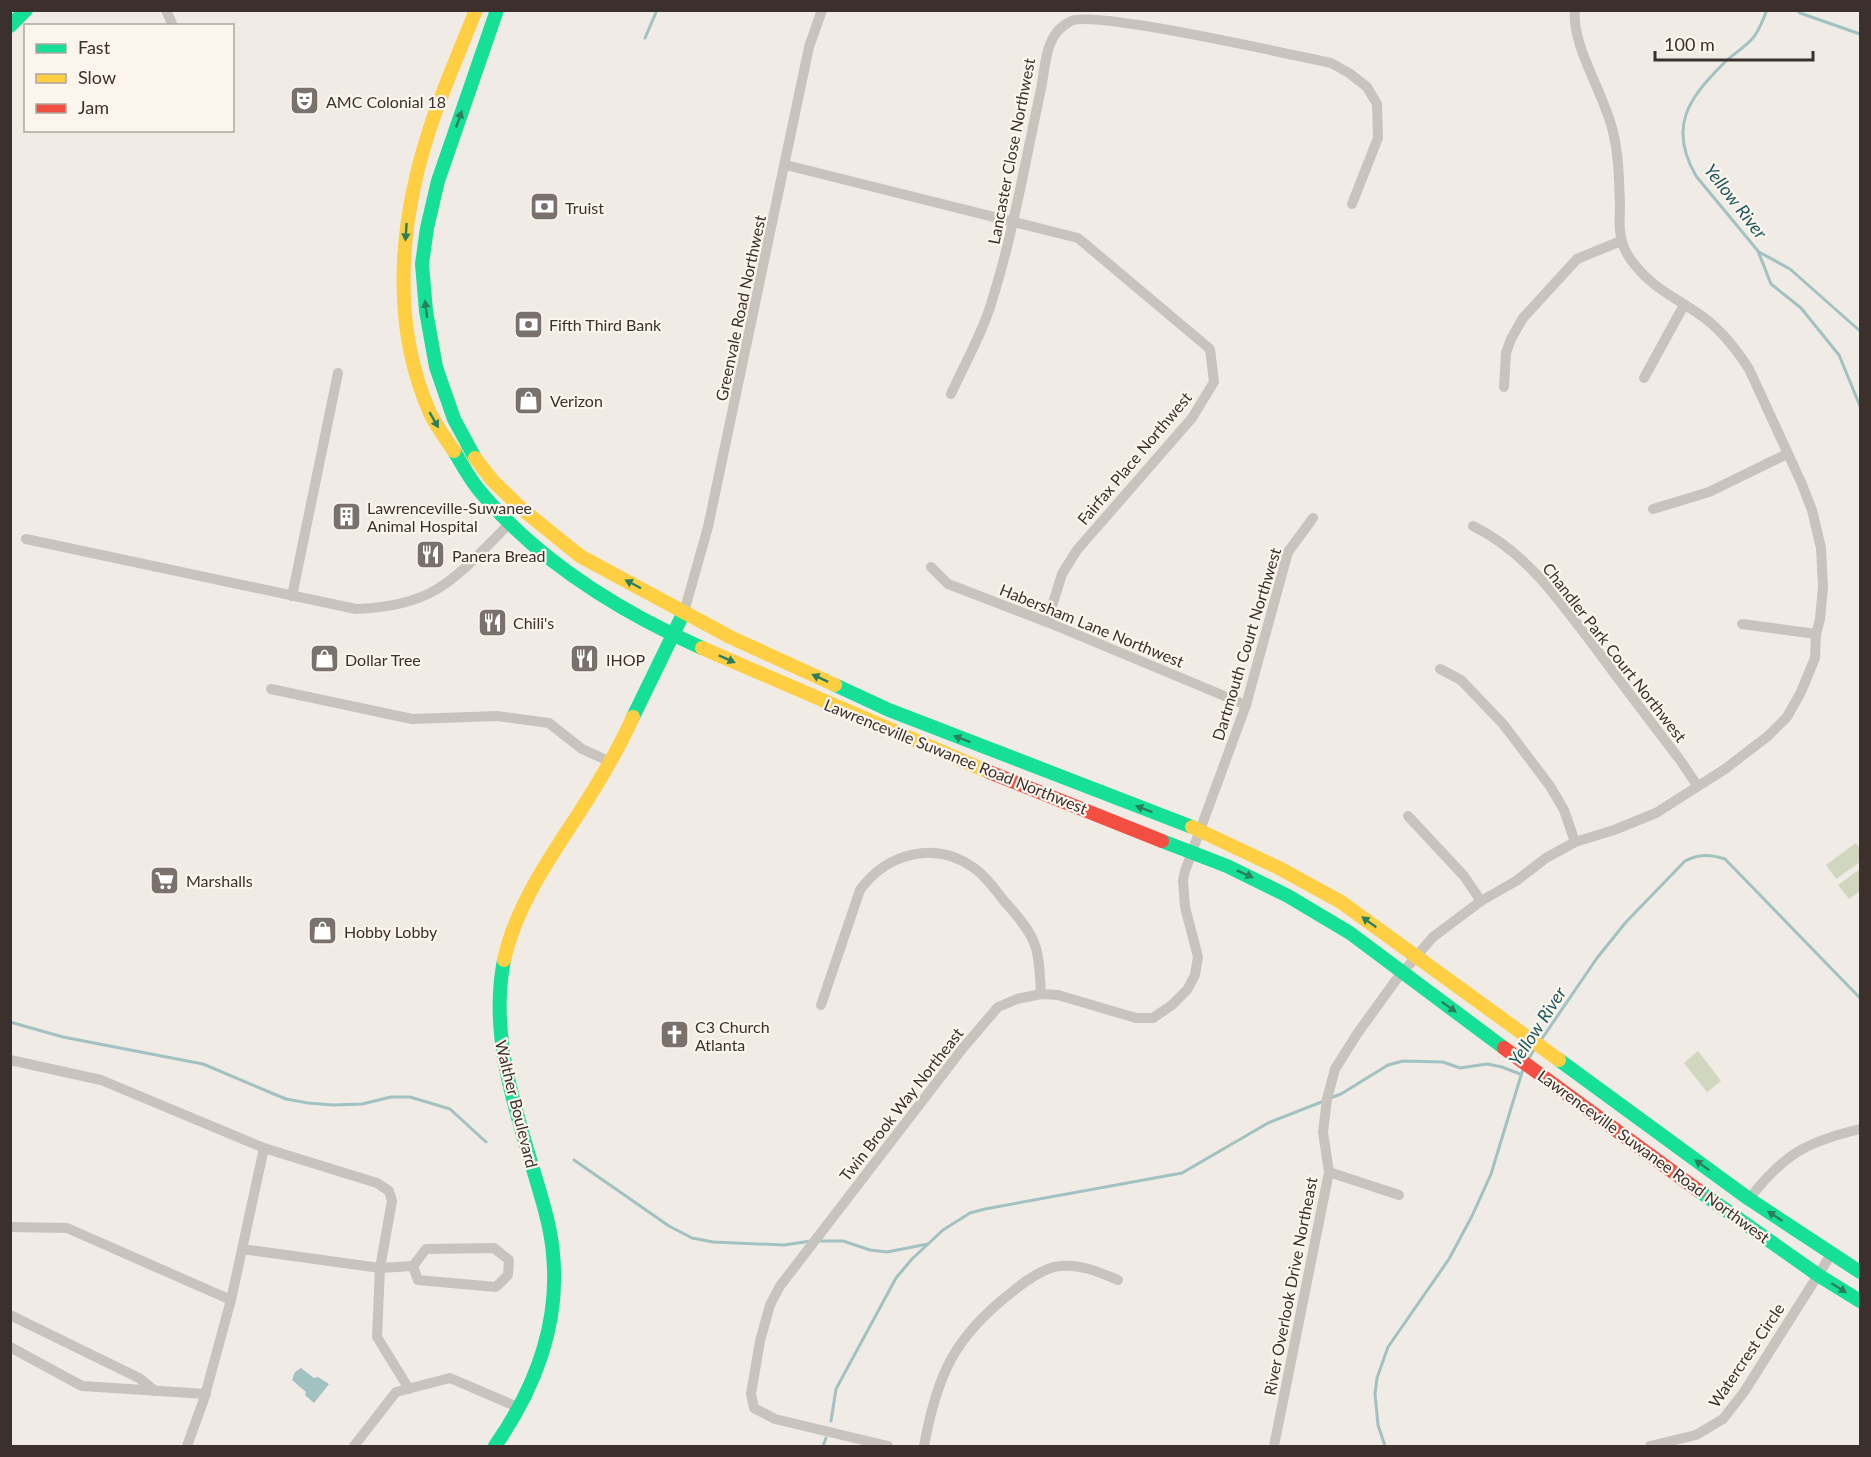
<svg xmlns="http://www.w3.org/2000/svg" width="1871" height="1457" font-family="Lato,sans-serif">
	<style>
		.green { fill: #d1d6bf }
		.water { fill: #a1c2c1 }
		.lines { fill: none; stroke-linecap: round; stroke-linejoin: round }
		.stream { stroke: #a1c2c1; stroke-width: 3 }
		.street { stroke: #c9c3be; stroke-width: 10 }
		.fast { stroke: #16e098; stroke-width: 14 }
		.slow { stroke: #ffcf43; stroke-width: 14 }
		.jam { stroke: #f24e42; stroke-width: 14 }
		.oneway { fill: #2a7f5c }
		.labels { text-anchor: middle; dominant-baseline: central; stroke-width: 4.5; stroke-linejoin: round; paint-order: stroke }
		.poi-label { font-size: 16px; fill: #3b302b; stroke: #fbf5ee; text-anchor: start }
		.street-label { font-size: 16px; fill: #3b302b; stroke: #fbf5ee }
		.water-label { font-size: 18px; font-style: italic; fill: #1f5a5e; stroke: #fbf5ee }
	</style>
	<rect width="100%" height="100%" fill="#f0ebe5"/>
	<g class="green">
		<polygon points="1856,843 1860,849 1860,862 1836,879 1826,865"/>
		<polygon points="1860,869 1860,891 1849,899 1838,885"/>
		<polygon points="1698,1051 1721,1081 1707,1092 1684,1063"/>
	</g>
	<polygon class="water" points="301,1368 314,1378 318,1377 329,1384 314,1403 305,1395 306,1392 292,1380 295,1372"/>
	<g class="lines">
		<g class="stream">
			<path d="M 1767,10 C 1763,19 1759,32 1752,39 C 1744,48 1733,54 1724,63 C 1688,99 1668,127 1696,176 L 1758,251 L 1771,284 L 1801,308 L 1839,355 L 1860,406"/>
			<polyline points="1797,10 1800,13 1860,34"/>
			<polyline points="645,38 657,10"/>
			<polyline points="1759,252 1790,269 1860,331"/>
			<polyline points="10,1022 63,1037 203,1064 286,1099 308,1103 333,1105 362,1104 391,1097 410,1097 450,1109 486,1142"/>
			<path d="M 1541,1040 L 1597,958 L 1626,922 L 1685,861 C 1699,854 1710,854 1725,859 L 1860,998"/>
			<polyline points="1528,1060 1535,1048"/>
			<polyline points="1330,1098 1341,1094 1388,1065 1403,1061 1443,1062 1460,1068 1487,1064 1502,1067 1520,1074"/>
			<polyline points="574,1160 669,1226 692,1238 713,1242 784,1245 811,1241"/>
			<polyline points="820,1241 843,1241 870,1250 887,1252 928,1244"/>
			<polyline points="831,1421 836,1389 896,1278 912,1259 943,1230 970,1213 985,1209 1182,1173 1268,1123 1324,1101"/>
			<polyline points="823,1446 826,1438"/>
			<polyline points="1385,1446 1378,1425 1375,1394 1377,1378 1388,1347 1449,1259 1472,1216 1491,1174 1523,1069"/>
		</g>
		<g class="street">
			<polyline points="166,10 173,26"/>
			<polyline points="786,165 1078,238 1210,349 1214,382 1192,418 1077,550 1062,574 1047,622"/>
			<polyline points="1644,378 1684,305"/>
			<polyline points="1504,387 1506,353 1511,339 1523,318 1577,259 1621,241"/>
			<path d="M 951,394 C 964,365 981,336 990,307 C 1013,236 1025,162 1041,89 C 1046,65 1044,34 1071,21 C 1095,10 1292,55 1331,63 L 1349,73 L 1367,87 L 1377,104 L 1378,138 L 1352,204"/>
			<polyline points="1653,509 1709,492 1787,454"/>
			<path d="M 1473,526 C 1527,552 1561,603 1597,650 C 1624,687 1652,723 1680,760 L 1697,785"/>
			<path d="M 26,539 L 356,609 C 437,606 455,578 509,524"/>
			<polyline points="931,567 948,584 1047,622 1246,705"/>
			<polyline points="292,596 338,373"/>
			<polyline points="684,612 708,527 809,47 822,10"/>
			<polyline points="1742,624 1816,634"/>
			<polyline points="1440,669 1461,680 1503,724 1550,786 1564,810 1575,842"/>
			<polyline points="271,689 412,719 497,716 549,723 582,749 611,762"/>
			<polyline points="1408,816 1464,876 1481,901"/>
			<path d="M 821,1005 L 860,890 C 887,853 935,840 974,868 C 986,876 996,891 1005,902 C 1017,915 1031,931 1036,948 C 1040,962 1040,979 1041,994"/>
			<polyline points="10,1060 101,1080 264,1148 377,1183 389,1191 392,1201 380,1268 242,1249"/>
			<polyline points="1329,1172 1399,1195"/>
			<path d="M 1749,1199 C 1784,1154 1806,1142 1860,1129"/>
			<polyline points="10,1227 67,1228 231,1300 264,1148"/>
			<polyline points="10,1315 139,1378 155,1391"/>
			<polyline points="10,1347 82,1386 206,1394"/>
			<polyline points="409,1389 377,1337 380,1268 413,1266 418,1280 496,1287 508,1275 509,1260 494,1248 426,1249 413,1266"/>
			<polyline points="187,1446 204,1399 231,1300"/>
			<polyline points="354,1446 396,1392 450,1378 520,1408"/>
			<polyline points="888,1446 775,1419 754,1408 751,1394 760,1341 770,1305 780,1286 963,1048 998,1007 1017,999 1041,994 1058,995 1136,1018 1153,1018 1172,1005 1187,990 1195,975 1198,957 1185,907 1183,880 1185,871 1246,705 1288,552 1313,518"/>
			<path d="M 924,1446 C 937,1375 954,1337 1012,1292 C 1024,1282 1045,1267 1060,1266 C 1081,1264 1099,1272 1118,1280"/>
			<path d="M 1274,1446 L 1329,1172 L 1323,1132 L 1327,1099 L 1335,1069 L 1357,1034 L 1396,980 L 1433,937 L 1481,901 L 1516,881 L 1546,858 L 1575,842 L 1614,830 L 1656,813 L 1725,769 L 1768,736 L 1787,717 L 1801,692 L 1815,658 L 1816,634 L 1820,619 L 1823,587 L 1821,548 L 1812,510 L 1801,482 L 1749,369 C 1735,347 1718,326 1696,312 C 1674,297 1652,287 1635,265 C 1629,258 1624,250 1622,241 C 1618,230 1620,216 1620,205 C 1619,180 1619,156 1613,132 C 1605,95 1571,45 1575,10"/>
			<polyline points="1650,1446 1696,1435 1723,1419 1744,1392 1832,1253"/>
		</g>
		<g class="fast">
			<polyline points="10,26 26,10"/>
			<path d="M 454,451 C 462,464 469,478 479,490 C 537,560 619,611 702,648"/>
			<polyline points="475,458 454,419 436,367 426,311 422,264 427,228 438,181 497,10"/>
			<polyline points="835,685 889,710 1192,827"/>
			<polyline points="633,717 684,612"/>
			<polyline points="1162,841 1227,866 1288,896 1350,933 1504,1048"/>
			<polyline points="1559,1060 1749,1199 1860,1272"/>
			<polyline points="1699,1191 1818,1275 1860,1301"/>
			<path d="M 495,1446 C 534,1390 560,1324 553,1254 C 551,1228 543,1203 536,1179 C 515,1108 489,1035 504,960"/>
		</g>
		<g class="slow">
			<path d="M 454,451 C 446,439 436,426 430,413 C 388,318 401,211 434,116 C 447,80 462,45 476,10"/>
			<polyline points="475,458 493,481 522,509 580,556 730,637 835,685"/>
			<polyline points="702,648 989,772"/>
			<polyline points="1192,827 1279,868 1341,902 1559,1060"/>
			<path d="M 504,960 C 516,906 549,859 579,813 C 599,782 618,751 633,717"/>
		</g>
		<g class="jam">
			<polyline points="989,772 1162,841"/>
			<polyline points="1504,1048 1699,1191"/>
		</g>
	</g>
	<defs><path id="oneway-solid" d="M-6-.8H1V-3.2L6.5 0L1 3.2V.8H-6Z" transform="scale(1.5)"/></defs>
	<g class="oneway">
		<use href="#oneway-solid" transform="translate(459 119) rotate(-71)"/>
		<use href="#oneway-solid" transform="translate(406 232) rotate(94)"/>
		<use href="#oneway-solid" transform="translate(426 309) rotate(-97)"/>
		<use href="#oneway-solid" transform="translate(434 420) rotate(60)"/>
		<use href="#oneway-solid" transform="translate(633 584) rotate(-152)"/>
		<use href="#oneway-solid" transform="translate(727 659) rotate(24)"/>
		<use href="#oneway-solid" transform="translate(820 678) rotate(-155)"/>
		<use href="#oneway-solid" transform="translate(962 739) rotate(-159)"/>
		<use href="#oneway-solid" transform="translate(1144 809) rotate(-159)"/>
		<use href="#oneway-solid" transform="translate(1245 874) rotate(24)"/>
		<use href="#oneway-solid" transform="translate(1369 922) rotate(-144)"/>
		<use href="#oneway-solid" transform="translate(1449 1007) rotate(36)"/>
		<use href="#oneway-solid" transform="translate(1702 1165) rotate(-144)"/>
		<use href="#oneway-solid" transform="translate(1775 1216) rotate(-147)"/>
		<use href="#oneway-solid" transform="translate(1839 1288) rotate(32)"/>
	</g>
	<defs>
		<symbol id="theatre-square" viewBox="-11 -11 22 22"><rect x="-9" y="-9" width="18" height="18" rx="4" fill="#7a716c" stroke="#fbf5ee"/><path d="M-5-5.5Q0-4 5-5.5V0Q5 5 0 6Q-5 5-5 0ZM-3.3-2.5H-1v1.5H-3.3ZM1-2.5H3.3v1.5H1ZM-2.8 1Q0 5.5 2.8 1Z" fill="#fff"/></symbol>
		<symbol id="bank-square" viewBox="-11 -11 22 22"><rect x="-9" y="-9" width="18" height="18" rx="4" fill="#7a716c" stroke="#fbf5ee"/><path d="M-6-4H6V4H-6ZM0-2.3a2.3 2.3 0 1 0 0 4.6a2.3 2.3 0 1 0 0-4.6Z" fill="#fff"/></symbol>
		<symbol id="shop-square" viewBox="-11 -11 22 22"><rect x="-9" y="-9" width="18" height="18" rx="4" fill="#7a716c" stroke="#fbf5ee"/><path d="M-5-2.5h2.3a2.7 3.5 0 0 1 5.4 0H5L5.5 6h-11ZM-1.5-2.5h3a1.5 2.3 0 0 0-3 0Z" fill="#fff"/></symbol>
		<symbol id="building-square" viewBox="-11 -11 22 22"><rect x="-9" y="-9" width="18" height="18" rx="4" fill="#7a716c" stroke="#fbf5ee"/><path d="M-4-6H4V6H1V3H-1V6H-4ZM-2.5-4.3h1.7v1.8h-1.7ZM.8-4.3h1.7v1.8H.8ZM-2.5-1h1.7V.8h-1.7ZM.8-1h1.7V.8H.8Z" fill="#fff"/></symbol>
		<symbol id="restaurant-square" viewBox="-11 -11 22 22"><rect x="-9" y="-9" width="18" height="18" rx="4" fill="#7a716c" stroke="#fbf5ee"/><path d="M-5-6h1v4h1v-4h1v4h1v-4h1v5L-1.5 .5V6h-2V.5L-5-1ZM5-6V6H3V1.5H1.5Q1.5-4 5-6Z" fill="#fff"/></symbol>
		<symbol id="supermarket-square" viewBox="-11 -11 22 22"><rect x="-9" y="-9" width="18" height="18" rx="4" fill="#7a716c" stroke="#fbf5ee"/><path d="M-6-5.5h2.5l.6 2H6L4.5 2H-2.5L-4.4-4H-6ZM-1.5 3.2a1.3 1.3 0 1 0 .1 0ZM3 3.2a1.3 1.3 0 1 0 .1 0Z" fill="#fff"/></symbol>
		<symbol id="church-square" viewBox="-11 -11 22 22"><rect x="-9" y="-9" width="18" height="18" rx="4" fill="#7a716c" stroke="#fbf5ee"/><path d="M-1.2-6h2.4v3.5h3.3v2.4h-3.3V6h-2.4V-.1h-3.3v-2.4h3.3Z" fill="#fff"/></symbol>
	</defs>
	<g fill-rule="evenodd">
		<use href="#theatre-square" x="288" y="84" width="33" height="33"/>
		<use href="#bank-square" x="528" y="190" width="33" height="33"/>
		<use href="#bank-square" x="512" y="308" width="33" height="33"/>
		<use href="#shop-square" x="512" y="384" width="33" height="33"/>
		<use href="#building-square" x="330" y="500" width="33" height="33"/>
		<use href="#restaurant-square" x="414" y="538" width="33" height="33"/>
		<use href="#restaurant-square" x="476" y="606" width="33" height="33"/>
		<use href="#shop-square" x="308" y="642" width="33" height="33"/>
		<use href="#restaurant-square" x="568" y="642" width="33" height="33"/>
		<use href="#supermarket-square" x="148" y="864" width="33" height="33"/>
		<use href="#shop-square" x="306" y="914" width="33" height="33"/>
		<use href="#church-square" x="658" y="1018" width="33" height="33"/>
	</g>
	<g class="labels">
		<g class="poi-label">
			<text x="326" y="101">AMC Colonial 18</text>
			<text x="565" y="207">Truist</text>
			<text x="549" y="324">Fifth Third Bank</text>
			<text x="550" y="400">Verizon</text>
			<text x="367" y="507">Lawrenceville-Suwanee<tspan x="367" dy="18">Animal Hospital</tspan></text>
			<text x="452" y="555">Panera Bread</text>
			<text x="513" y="622">Chili's</text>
			<text x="345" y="659">Dollar Tree</text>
			<text x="606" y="659">IHOP</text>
			<text x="186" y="880">Marshalls</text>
			<text x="344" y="931">Hobby Lobby</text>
			<text x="695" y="1026">C3 Church<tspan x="695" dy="18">Atlanta</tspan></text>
		</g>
		<g class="street-label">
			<text transform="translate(1011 151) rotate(-79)">Lancaster Close Northwest</text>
			<text transform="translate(740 308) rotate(-78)">Greenvale Road Northwest</text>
			<text transform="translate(1134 458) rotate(-50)">Fairfax Place Northwest</text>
			<text transform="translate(1092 625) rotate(22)">Habersham Lane Northwest</text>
			<text transform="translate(1246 644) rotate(-73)">Dartmouth Court Northwest</text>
			<text transform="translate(1615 652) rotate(52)">Chandler Park Court Northwest</text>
			<text transform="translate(956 756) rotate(22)">Lawrenceville Suwanee Road Northwest</text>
			<text transform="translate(517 1104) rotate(76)">Walther Boulevard</text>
			<text transform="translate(901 1104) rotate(-52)">Twin Brook Way Northeast</text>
			<text transform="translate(1654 1156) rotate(36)">Lawrenceville Suwanee Road Northwest</text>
			<text transform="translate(1290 1286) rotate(-79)">River Overlook Drive Northeast</text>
			<text transform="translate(1746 1355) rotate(-56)">Watercrest Circle</text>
		</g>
		<g class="water-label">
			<text transform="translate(1736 201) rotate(52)">Yellow River</text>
			<text transform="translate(1537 1026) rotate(-57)">Yellow River</text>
		</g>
	</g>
	<rect width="1871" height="1457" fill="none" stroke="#3b302b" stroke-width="24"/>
	<rect x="24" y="24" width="210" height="108" fill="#fbf5ee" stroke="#aea6a0" stroke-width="1.5"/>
	<rect x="36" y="44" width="30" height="9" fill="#16e098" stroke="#aea6a0" stroke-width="1.5"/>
	<text x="78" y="54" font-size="18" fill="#3b302b">Fast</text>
	<rect x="36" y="74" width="30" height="9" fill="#ffcf43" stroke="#aea6a0" stroke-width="1.5"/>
	<text x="78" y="84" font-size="18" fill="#3b302b">Slow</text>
	<rect x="36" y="104" width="30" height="9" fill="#f24e42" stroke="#aea6a0" stroke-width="1.5"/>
	<text x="78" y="114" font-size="18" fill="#3b302b">Jam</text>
	<path d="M1655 51v9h158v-9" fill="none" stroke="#3b302b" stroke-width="3"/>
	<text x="1664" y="51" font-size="18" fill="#3b302b" stroke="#fbf5ee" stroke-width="4.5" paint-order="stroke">100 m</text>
</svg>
